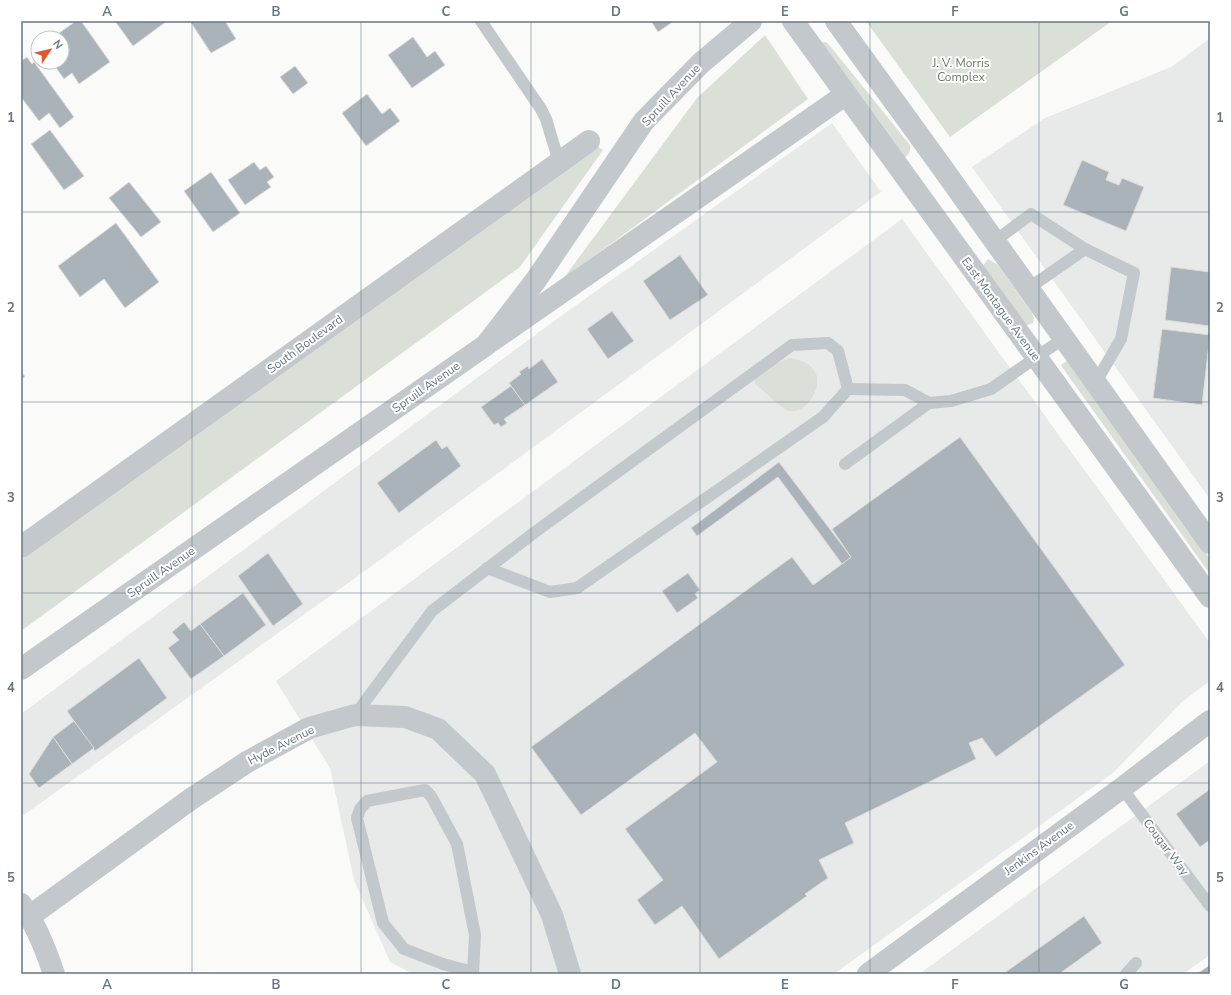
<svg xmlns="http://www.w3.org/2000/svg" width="1231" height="995" font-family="'Nunito Sans',sans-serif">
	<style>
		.built { fill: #e8e9e9 }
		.green { fill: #dadfd7 }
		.building { fill: #aab3b9; stroke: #dcdcda }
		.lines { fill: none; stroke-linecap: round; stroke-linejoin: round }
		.service { stroke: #c3c8cc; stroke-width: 12 }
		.minor { stroke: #c3c8cc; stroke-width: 22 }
		.tertiary { stroke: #c3c8cc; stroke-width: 22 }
		.grid { fill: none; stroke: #657683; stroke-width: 1; stroke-opacity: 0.55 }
		.labels { text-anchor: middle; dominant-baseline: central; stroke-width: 4; stroke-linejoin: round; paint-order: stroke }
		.park-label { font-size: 12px; fill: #687a64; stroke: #fff }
		.street-label { font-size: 12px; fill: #657683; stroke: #fff }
		.neatline { fill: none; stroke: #657683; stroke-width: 1.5 }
		.grid-label { font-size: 13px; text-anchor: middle; font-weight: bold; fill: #657683 }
	</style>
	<rect width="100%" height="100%" fill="#fafaf8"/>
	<g class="built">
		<polygon points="1210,38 1210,499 972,167 1045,118 1171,67"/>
		<polygon points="832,123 881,192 358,576 21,817 21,714 561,316"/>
		<polygon points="902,219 1210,643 1210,681 1182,702 1114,772 834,974 413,974 390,962 354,880 330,768 276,681"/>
		<polygon points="1210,761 1210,955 1183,974 919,974"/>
	</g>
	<g class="green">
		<polygon points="866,21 1112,21 950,137"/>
		<polygon points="765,35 808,99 563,279 697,98"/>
		<path d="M 823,42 L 826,42 L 830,46 L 910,145 C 911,151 909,154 904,159 L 820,44 Z"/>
		<polygon points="589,141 603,150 520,267 21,631 21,560 226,411"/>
		<polygon points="988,259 998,265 1032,313 1034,318 1033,323 1028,325 1023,326 983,266"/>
		<path d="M 791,358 C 801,360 812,364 816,374 C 822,388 806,415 789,411 C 782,409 763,390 755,384 L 754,379 L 774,364 Z"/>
		<polygon points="1067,361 1210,559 1210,574 1067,374 1061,365"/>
	</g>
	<g class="building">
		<polygon points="76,21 81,21 110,62 79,84 72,73 64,79 52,62 62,62 62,38 52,38"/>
		<polygon points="115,21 167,21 133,46"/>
		<polygon points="190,21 225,21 236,39 211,53"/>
		<polygon points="651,21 674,21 658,32"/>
		<polygon points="413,37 427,57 435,51 445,65 412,88 388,55"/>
		<polygon points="27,57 32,64 34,62 74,117 60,128 49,113 39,121 21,97 21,61"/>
		<polygon points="295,66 308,83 293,94 280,77"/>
		<polygon points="367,94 382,114 390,108 400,121 366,146 342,113"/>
		<polygon points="50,130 84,176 64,190 31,144"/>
		<polygon points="1082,160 1109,172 1106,180 1119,185 1122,178 1144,187 1126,231 1063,205"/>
		<polygon points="254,162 260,170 266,166 274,177 267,182 271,187 245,205 228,180"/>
		<polygon points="211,172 240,213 213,232 184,191"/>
		<polygon points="129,182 161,222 141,237 109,198"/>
		<polygon points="116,223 159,282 125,308 104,279 80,297 58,266"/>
		<polygon points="680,255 708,295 670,320 643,281"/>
		<polygon points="1171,267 1210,272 1209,326 1165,320"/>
		<polygon points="612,311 634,341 608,359 587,329"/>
		<polygon points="1162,329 1210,335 1202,405 1153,398"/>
		<polygon points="542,359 558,382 525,405 509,383 521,374 519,372 528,366 529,369"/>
		<polygon points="21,371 25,377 21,379"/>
		<polygon points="511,386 525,405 504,419 507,423 501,427 498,423 494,425 481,407"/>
		<polygon points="960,437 1125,665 996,757 982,738 969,743 976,759 845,823 854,843 819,860 828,878 805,894 807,896 719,959 682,906 655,925 637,900 663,880 625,829 717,762 695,733 581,815 531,747 792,557 813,585 842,564 851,557 832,529"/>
		<polygon points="436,440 442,449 447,446 461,466 399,513 377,483"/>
		<polygon points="779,462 851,557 842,564 778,477 697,536 691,528"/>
		<polygon points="268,553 303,604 273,626 238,576"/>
		<polygon points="688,573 700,590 695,594 698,598 677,613 662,591"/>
		<polygon points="243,593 266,625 224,656 200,624"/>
		<polygon points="184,622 191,631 200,624 224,656 191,679 168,648 179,640 172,632"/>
		<polygon points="139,658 167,698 95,751 67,711"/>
		<polygon points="74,721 94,748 72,764 53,737"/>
		<polygon points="53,737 72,764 39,788 29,774"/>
		<polygon points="1210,789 1210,840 1200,847 1176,814"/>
		<polygon points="1084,916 1102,943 1059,974 1003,974"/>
		<polygon points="1210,965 1210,974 1197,974"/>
	</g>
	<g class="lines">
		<g class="service">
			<polyline points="481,21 541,109 546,119 559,162"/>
			<polyline points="995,241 1031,214 1085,249 1134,273 1121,339 1096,382"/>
			<polyline points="1029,288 1085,249"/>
			<polyline points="848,389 905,390 929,403"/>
			<polyline points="845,464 929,403 951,401 991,389 1064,338"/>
			<polyline points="355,715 432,611 535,532 792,345 828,343 838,351 848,389 823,417 577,588 550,592 487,568"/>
			<polyline points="1122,788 1210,906"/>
			<polyline points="473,972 443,964 404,949 383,923 357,818 360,809 367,801 425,790 431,796 457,844 475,935 473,974"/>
			<polyline points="1126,974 1136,963"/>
		</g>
		<g class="minor">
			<polyline points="490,342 845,95"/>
			<polyline points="21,547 589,141"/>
			<polyline points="30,916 191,799 247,762 309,728 355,715 405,717 438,729 485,774 552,915 570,974"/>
			<polyline points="868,974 1122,788 1210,721"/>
		</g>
		<g class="tertiary">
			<polyline points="793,21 1210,597"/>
			<polyline points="836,21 941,166 1210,543"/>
			<polyline points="21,669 486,345 536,280 644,121 701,63 751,21"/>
			<path d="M 21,904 C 36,924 46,950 54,974"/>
		</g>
	</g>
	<path class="grid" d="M 192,21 L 192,974M 361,21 L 361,974M 531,21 L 531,974M 700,21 L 700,974M 870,21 L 870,974M 1039,21 L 1039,974M 21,212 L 1210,212M 21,402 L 1210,402M 21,593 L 1210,593M 21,783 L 1210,783"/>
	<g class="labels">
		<g class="park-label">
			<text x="961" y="63">J. V. Morris<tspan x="961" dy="14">Complex</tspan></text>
		</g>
		<g class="street-label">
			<text transform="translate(671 95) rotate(-47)">Spruill Avenue</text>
			<text transform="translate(1001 309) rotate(54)">East Montague Avenue</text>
			<text transform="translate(305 344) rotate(-36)">South Boulevard</text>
			<text transform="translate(426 387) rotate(-35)">Spruill Avenue</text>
			<text transform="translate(161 572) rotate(-35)">Spruill Avenue</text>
			<text transform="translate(281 745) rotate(-27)">Hyde Avenue</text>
			<text transform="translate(1166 847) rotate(53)">Cougar Way</text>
			<text transform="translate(1039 848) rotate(-36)">Jenkins Avenue</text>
		</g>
	</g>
	<rect width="1231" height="995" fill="none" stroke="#ffffff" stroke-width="44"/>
	<g transform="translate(50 50) rotate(55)"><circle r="19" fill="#ffffff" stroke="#c1c8cd"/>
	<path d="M0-3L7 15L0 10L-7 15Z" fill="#e4572e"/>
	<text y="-6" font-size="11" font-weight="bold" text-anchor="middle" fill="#657683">N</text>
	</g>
	<rect x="22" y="22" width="1187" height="951" class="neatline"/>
	<g class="grid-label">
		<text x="107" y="16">A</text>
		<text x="276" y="16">B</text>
		<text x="446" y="16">C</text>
		<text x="616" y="16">D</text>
		<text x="785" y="16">E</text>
		<text x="955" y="16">F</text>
		<text x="1124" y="16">G</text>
		<text x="11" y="122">1</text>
		<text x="1220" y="122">1</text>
		<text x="11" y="312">2</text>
		<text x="1220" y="312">2</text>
		<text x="11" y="502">3</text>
		<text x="1220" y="502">3</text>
		<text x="11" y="692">4</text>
		<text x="1220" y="692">4</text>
		<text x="11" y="882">5</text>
		<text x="1220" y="882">5</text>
		<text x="107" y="989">A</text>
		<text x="276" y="989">B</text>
		<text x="446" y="989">C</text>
		<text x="616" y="989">D</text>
		<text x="785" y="989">E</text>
		<text x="955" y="989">F</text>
		<text x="1124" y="989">G</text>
	</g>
</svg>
